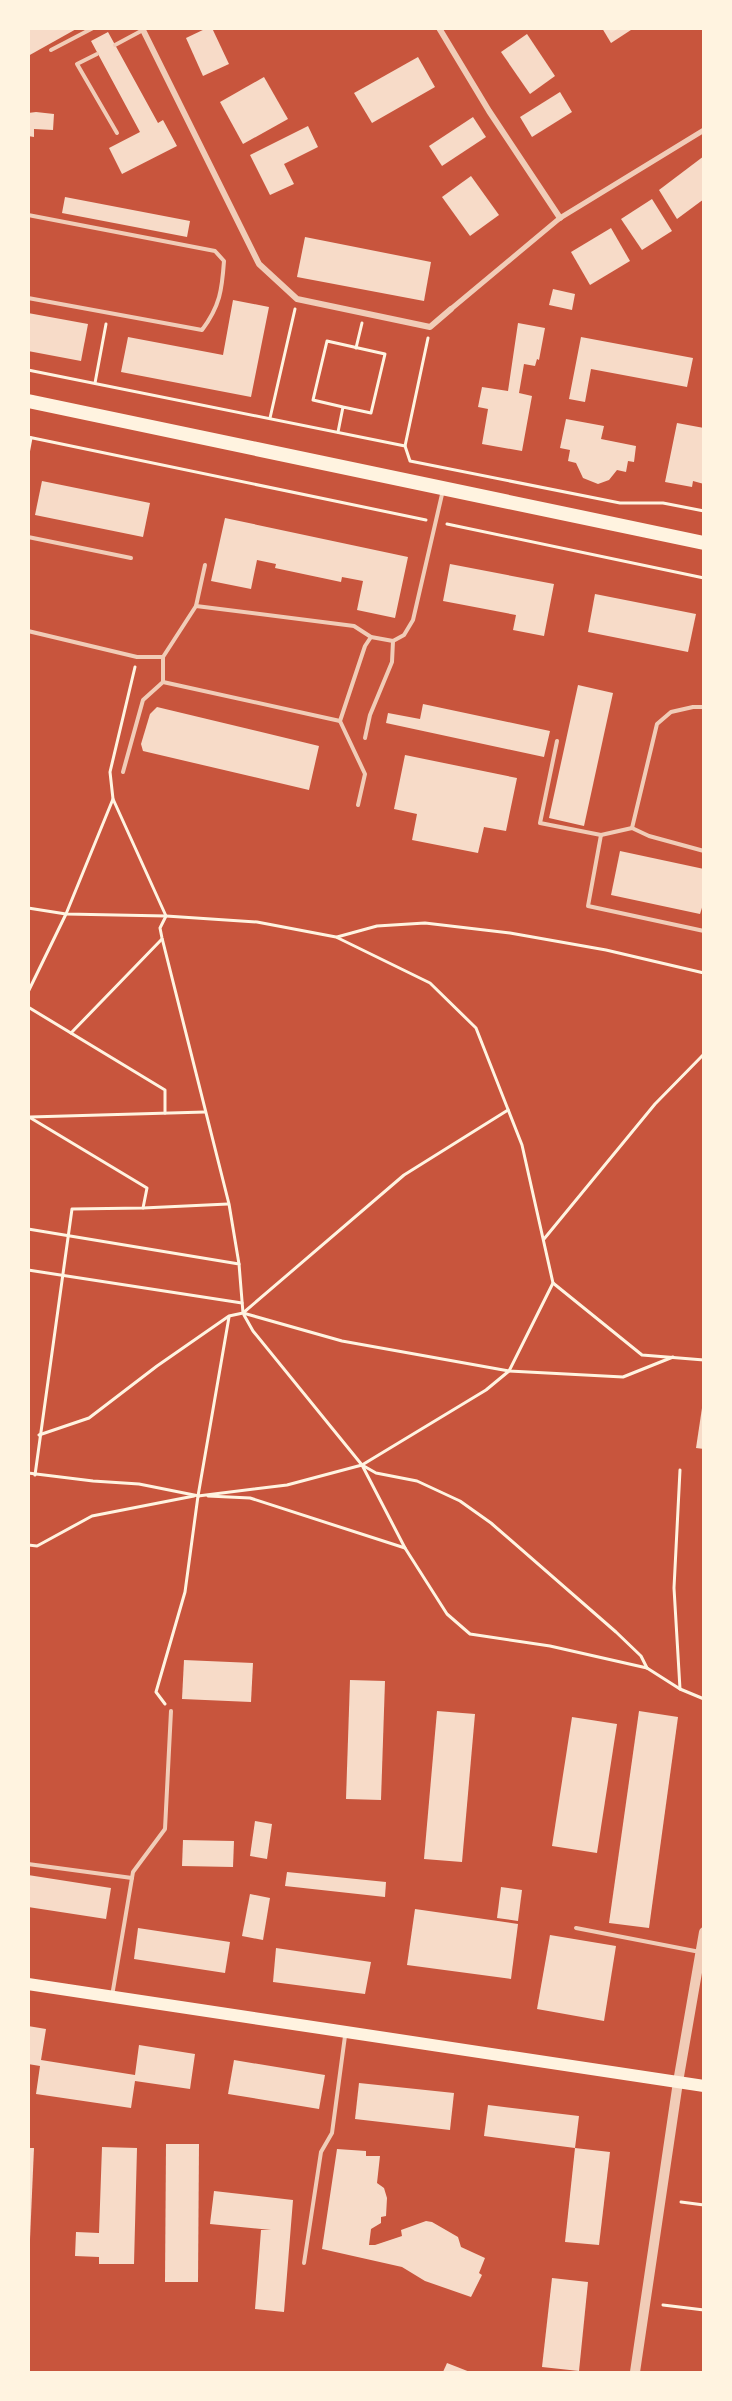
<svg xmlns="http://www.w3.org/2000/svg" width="732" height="2401" font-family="Overpass,sans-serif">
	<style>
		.building { fill: #f7dbc8 }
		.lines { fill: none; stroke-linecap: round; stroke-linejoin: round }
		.path { stroke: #fff3e0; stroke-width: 3 }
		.service { stroke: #f1ccb7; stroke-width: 4 }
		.pedestrian { stroke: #f1ccb7; stroke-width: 5 }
		.minor { stroke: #f1ccb7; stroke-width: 6 }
		.tertiary { stroke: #f1ccb7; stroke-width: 10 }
		.secondary { stroke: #fff3e0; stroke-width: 12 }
		.primary { stroke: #fff3e0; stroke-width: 14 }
	</style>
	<rect width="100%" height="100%" fill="#c8553d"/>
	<g class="building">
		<polygon points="28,28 78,28 28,56"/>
		<polygon points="207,28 212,28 229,64 203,76 186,38"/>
		<polygon points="602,28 634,28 611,43"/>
		<polygon points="108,32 158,123 163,120 177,146 122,174 109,148 140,132 91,41"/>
		<polygon points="527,34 555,76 530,94 501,52"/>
		<polygon points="418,57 435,87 372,123 354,93"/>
		<polygon points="264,77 288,119 243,144 220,102"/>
		<polygon points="560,92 572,112 532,137 520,117"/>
		<polygon points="36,112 54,114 53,130 34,129 34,137 28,136 28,113"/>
		<polygon points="473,117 486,137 442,166 429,146"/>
		<polygon points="308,126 318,147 284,164 294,184 270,195 250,155"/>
		<polygon points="704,156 704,199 677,219 659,190"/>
		<polygon points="471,176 499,215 470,236 442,197"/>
		<polygon points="65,197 190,221 187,237 62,213"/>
		<polygon points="652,199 672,231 642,250 621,219"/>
		<polygon points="611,228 630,261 590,285 571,252"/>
		<polygon points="305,237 431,262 424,301 297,277"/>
		<polygon points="553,289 575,294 572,310 549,305"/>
		<polygon points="233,300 269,307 251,397 121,372 128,337 223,355"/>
		<polygon points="28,313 88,324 81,361 28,351"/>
		<polygon points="518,323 545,328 539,360 537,359 535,366 524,364 519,393 532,396 522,451 482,444 488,409 478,407 482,387 508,391"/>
		<polygon points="581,337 693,358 687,387 591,369 585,402 569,399"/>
		<polygon points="566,419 604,426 601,439 636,446 634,462 628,461 626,472 617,470 609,480 598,484 583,478 576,463 568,461 570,450 560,448"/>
		<polygon points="677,423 704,428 704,484 693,481 692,487 665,482"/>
		<polygon points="42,481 150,503 143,537 35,515"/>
		<polygon points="225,518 408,557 395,618 357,610 363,581 342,577 341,582 275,568 276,564 257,560 251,589 211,581"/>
		<polygon points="450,564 554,584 544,636 513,630 516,615 443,601"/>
		<polygon points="595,594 696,614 688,652 588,632"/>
		<polygon points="578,685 613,693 584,826 549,818"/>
		<polygon points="423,704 550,731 544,757 386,723 388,713 420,719"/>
		<polygon points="157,707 319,746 309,790 143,751 141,744 150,714"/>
		<polygon points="405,755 517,778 506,831 484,827 478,853 412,840 417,814 394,809"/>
		<polygon points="620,851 704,869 704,901 700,914 611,895"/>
		<polygon points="702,1408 704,1408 704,1449 696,1448"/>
		<polygon points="184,1660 253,1663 251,1702 182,1699"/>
		<polygon points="350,1680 385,1681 381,1800 346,1799"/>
		<polygon points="437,1711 475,1714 462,1862 424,1859"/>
		<polygon points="639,1711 678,1717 649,1928 609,1923"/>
		<polygon points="572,1717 617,1724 597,1853 552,1846"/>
		<polygon points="255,1821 272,1824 267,1859 250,1856"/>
		<polygon points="183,1840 234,1841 233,1867 182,1866"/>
		<polygon points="287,1872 386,1882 385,1897 285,1886"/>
		<polygon points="28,1875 111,1888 106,1919 28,1907"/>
		<polygon points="501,1887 522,1890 518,1921 497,1918"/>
		<polygon points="250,1894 270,1898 263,1940 242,1936"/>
		<polygon points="415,1909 518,1924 511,1979 407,1965"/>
		<polygon points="138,1928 230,1942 225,1973 134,1959"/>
		<polygon points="550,1935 616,1946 604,2021 537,2009"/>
		<polygon points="276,1948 371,1962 365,1994 273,1982"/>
		<polygon points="28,2026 46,2029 41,2060 135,2075 139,2045 195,2054 190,2089 135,2081 131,2108 36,2094 40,2066 28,2064"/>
		<polygon points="234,2060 325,2075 319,2109 228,2094"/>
		<polygon points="359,2083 454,2093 450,2130 355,2119"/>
		<polygon points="488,2105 579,2116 575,2148 484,2136"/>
		<polygon points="166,2144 199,2144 198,2282 165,2282"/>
		<polygon points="102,2147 137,2148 134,2264 99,2264 99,2257 75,2256 76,2232 99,2233"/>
		<polygon points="28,2148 34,2148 30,2239 28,2239"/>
		<polygon points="575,2148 610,2152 599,2245 565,2242"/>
		<polygon points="337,2149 366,2151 366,2156 380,2156 377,2183 384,2188 387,2198 386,2216 381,2217 381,2223 371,2229 369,2245 375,2245 402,2236 401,2230 426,2221 432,2222 458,2237 461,2247 485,2258 479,2273 482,2275 471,2297 425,2281 402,2267 322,2249"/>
		<polygon points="214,2191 293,2200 284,2312 255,2309 261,2230 271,2230 210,2224"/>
		<polygon points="552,2278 588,2282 579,2371 542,2367"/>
		<polygon points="447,2363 470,2372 443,2372"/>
	</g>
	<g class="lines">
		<g class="path">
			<polyline points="356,348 362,323"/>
			<polyline points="28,370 405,446 410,461 620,503 663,503 704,511"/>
			<polyline points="95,383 106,324"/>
			<polyline points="270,418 295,309"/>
			<polyline points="338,432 343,407 371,413 385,354 327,341 313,400 343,407"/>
			<polyline points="28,437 426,520"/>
			<polyline points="405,446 428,338"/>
			<polyline points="28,454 31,438"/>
			<polyline points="447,524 704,578"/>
			<polyline points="135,667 110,772 113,799 166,916 160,928 162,938 229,1204 239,1264"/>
			<polyline points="28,908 66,914 166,916 257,922 336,937 430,983 476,1028 522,1145 553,1283 509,1371 486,1390 362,1465 287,1485 198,1496 185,1592 156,1692 165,1704"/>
			<polyline points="337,937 377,926 425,923 510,933 606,950 704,973"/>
			<polyline points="28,992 66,914 113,799"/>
			<polyline points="28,1007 165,1090 165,1113"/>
			<polyline points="71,1033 162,939"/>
			<polyline points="29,1117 147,1188 143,1208 72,1209 35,1475"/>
			<polyline points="30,1117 205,1112"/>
			<polyline points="143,1208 228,1204"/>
			<polyline points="28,1229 239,1264 243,1313 342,1341 509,1371 623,1377 673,1357"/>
			<polyline points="544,1239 655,1104 704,1054"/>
			<polyline points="28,1270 242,1303"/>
			<polyline points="553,1283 642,1355 704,1360"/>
			<polyline points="244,1315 253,1331 362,1465 405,1548"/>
			<polyline points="39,1435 89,1418 157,1366 229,1316 243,1313 404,1175 508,1110"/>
			<polyline points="362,1465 376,1473 417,1481 460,1501 491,1523 616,1632 641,1656 647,1668"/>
			<polyline points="28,1473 93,1481 139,1484 199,1496"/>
			<polyline points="198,1496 229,1317"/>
			<polyline points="208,1496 250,1498 405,1548 447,1614 470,1634 550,1646 647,1668 680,1689 704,1699"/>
			<polyline points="28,1545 37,1546 92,1516 194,1496"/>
			<polyline points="680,1689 674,1588 680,1470"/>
			<polyline points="681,2202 704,2205"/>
			<polyline points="663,2305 704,2310"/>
		</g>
		<g class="service">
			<polyline points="115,45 143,30"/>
			<polyline points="51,50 93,28"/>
			<polyline points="97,54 77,64 117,133"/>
			<path d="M 28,215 L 215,251 L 224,261 C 222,290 220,306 202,330 L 28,298"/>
			<polyline points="28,537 131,558"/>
			<polyline points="196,606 205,565"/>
			<polyline points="28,631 137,657 163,657 196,606 354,626 371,637 393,641 404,635 413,620 443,490"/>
			<polyline points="163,657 163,682"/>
			<polyline points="365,738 370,715 392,662 393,641"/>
			<polyline points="557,741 540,823 601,835"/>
			<polyline points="123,772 143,700 163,682 340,721"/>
			<polyline points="358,805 365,774 340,721 365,646 371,637"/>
			<polyline points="632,828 657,724 671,712 693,707 704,707"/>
			<polyline points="704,851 649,836 632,828 601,835 588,906 704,931"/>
			<polyline points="28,1864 132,1878"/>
			<polyline points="576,1928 700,1952"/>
			<polyline points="112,1996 133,1872 165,1829 171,1711"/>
			<polyline points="304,2263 321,2152 332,2133 345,2036"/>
		</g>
		<polyline class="pedestrian" points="451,309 560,218 704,130"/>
		<g class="minor">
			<polyline points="142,28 259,264 297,299 430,327 451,309"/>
			<polyline points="439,28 489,111 560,218"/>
		</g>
		<polyline class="tertiary" points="635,2372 678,2082 704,1932"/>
		<polyline class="secondary" points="28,1984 704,2086"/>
		<polyline class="primary" points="28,401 704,543"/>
	</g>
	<rect width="732" height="2401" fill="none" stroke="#fff3e0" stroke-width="60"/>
</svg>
